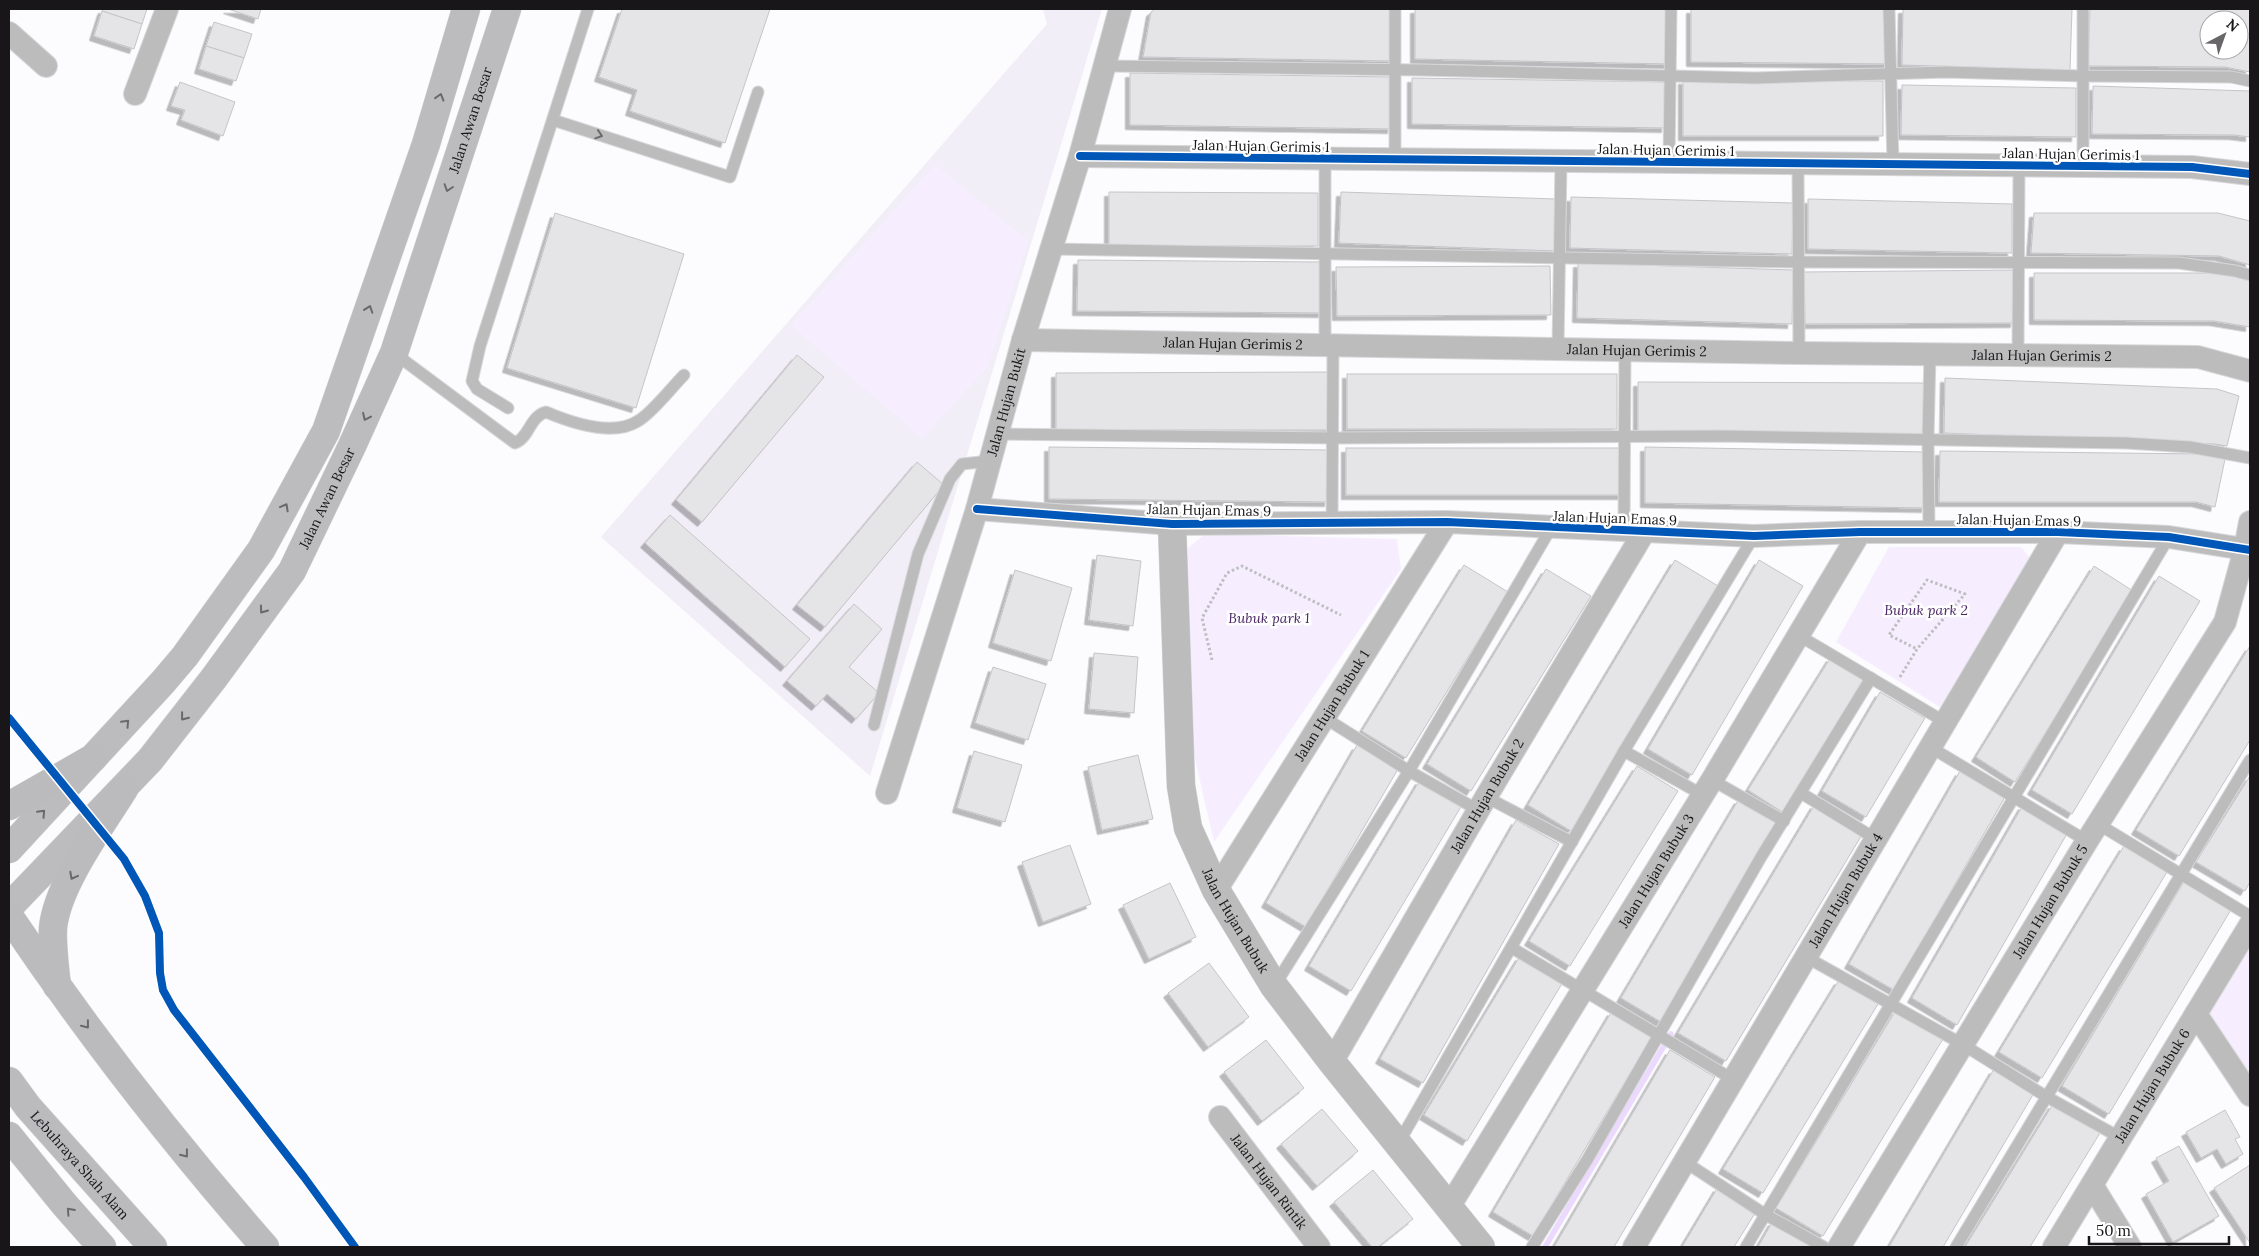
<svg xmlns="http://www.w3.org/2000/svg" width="2259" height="1256" font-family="Lora,serif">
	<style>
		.built { fill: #f2eef7 }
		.green { fill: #f6eeff }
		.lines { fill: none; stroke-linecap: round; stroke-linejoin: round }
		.stream { stroke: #ecd9fe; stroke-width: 5.5 }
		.building { fill: #e5e4e6; stroke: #c6c4c7; fill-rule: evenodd; filter: url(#shadow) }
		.service-casing { stroke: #d8d7d9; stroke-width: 13 }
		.minor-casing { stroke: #d8d7d9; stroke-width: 24 }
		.tertiary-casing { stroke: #d8d7d9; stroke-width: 29 }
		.secondary-casing { stroke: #d8d7d9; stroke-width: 29 }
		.motorway-casing { stroke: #d8d7d9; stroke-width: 29 }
		.path { stroke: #bfbec0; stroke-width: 3; stroke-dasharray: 2.5 2.5; stroke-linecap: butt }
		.service { stroke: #bcbcbd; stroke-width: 11 }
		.minor { stroke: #bcbcbd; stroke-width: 22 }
		.tertiary { stroke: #bcbcbd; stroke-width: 28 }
		.secondary { stroke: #bcbbbd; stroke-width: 28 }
		.motorway { stroke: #bbbabd; stroke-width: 28 }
		.cycleway-casing { stroke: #fff; stroke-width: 11 }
		.cycleway { stroke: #0057b8; stroke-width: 8 }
		.oneway { stroke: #6a686b }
		.oneway2 { stroke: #6a696b }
		.labels { text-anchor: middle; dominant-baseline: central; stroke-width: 5; stroke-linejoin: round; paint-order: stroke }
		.street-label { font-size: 14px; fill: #181619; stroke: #fff }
		.park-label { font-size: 14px; font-style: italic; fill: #4a2863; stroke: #fff }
	</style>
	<defs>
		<filter id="shadow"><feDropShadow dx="-4.5" dy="4.5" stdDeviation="0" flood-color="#0004"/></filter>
	</defs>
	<rect width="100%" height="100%" fill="#fcfbfe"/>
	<polygon class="built" points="1043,9 1102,9 870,776 601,537 1047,24"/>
	<g class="green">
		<polygon points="935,165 1028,241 988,366 922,438 791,325"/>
		<polygon points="1205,534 1397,539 1401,569 1214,842 1187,724 1188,548"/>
		<polygon points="1889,547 2021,547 2031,559 1940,707 1836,642"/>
		<polygon points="2250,946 2250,1097 2206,1020"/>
	</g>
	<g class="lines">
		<polyline class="stream" points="1545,1247 1671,1034"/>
	</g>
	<g class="building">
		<polygon points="103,9 147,9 142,24 102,11"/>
		<polygon points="228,9 261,9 258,19"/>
		<polygon points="622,9 770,9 725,143 630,111 637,90 599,77"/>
		<polygon points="1155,9 1396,9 1395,61 1143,57 1151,12"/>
		<polygon points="1415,9 1671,9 1670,64 1415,59"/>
		<polygon points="1691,9 1891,9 1891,64 1691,62"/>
		<polygon points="1903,9 2072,9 2070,70 1902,65"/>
		<path d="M 2090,9 L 2250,9 L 2250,72 L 2225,67 L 2088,66 ZM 2209,20 L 2239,20 L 2239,50 L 2209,50 Z"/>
		<polygon points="102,11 142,24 134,49 94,36"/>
		<polygon points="214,22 252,34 244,58 206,46"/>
		<polygon points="206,46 244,58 236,81 199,69"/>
		<polygon points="1130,73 1392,77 1392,129 1130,125"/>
		<polygon points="1412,78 1666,82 1666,128 1412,124"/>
		<polygon points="1683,80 1883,81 1883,136 1683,136"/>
		<polygon points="180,82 235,102 223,136 181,120 185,110 171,106"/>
		<polygon points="1902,85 2076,88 2076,137 1901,135"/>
		<polygon points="2093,86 2250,91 2250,137 2234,135 2092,134"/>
		<polygon points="1109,192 1318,193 1318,246 1109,246"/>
		<polygon points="1341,192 1557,199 1556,251 1339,243"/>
		<polygon points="1571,197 1793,203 1792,254 1570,248"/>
		<polygon points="1808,199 2012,204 2012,253 1808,249"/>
		<polygon points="555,213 684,254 636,408 507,368"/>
		<polygon points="2034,213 2218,213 2250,221 2250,265 2219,256 2031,253"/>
		<polygon points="1078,260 1323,262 1323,313 1077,311"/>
		<polygon points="1578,263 1793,270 1792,324 1577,318"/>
		<polygon points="1550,266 1551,315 1337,316 1336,267"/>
		<polygon points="2014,270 2015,323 1805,324 1804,272"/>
		<polygon points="2034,273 2223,273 2250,281 2250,327 2214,321 2034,320"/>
		<polygon points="797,355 824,377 702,522 676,500"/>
		<polygon points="1334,372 1334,430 1056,430 1056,373"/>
		<rect x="1347" y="374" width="270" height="55"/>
		<polygon points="1945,378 2217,389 2239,396 2227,446 2215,444 1944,433"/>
		<polygon points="1638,382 1924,383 1924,435 1638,433"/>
		<polygon points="1049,447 1330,450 1329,502 1049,499"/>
		<polygon points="1645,447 1927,452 1926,508 1645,503"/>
		<rect x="1346" y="448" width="280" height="47"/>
		<polygon points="1940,451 2205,454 2225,459 2215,507 2196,502 1939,502"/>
		<polygon points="917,462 944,485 825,627 797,605"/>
		<polygon points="670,515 810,639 785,667 645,543"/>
		<polygon points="1097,555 1141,561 1133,626 1089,620"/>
		<polygon points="1675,560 1718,586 1571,831 1528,805"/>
		<polygon points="1759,560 1803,586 1692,775 1648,749"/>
		<polygon points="1464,565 1508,592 1406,758 1362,731"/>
		<polygon points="2094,566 2133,591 2015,782 1976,757"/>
		<polygon points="1546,569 1591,596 1471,791 1427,764"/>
		<polygon points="1015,570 1072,588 1051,661 993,643"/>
		<polygon points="2159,576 2200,601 2072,814 2032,790"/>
		<polygon points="854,604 882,629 849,667 879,693 856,719 827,694 816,706 787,681"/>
		<polygon points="2250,646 2250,740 2179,856 2136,830"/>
		<polygon points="1094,653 1138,657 1134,713 1089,709"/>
		<polygon points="1831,657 1867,679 1784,813 1748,790"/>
		<polygon points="993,667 1046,684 1028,740 975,723"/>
		<polygon points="1880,692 1925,718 1866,817 1822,791"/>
		<polygon points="1357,745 1398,769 1306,927 1266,903"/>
		<polygon points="974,751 1022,765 1005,822 957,808"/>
		<polygon points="1138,755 1153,819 1102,830 1088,767"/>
		<polygon points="1637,766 1678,791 1570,966 1529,941"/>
		<polygon points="1960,771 2005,797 1894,990 1849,964"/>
		<polygon points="2250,776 2250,882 2245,891 2196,862"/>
		<polygon points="1420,780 1462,805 1351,991 1309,966"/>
		<polygon points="1739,799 1779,823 1661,1022 1621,998"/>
		<polygon points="1815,804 1863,833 1726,1061 1678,1033"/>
		<polygon points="2023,805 2068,832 1957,1025 1912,998"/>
		<polygon points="1516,820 1559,844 1423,1083 1380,1059"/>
		<polygon points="1070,845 1091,904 1043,922 1022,862"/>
		<polygon points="2124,846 2167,872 2042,1078 1999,1052"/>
		<polygon points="2185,880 2232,908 2109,1114 2062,1086"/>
		<polygon points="1170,883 1196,937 1149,959 1123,905"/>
		<polygon points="1520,956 1563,982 1467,1141 1424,1115"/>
		<polygon points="1209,963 1249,1017 1208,1047 1168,993"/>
		<polygon points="1839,980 1878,1004 1763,1193 1723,1169"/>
		<polygon points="1896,1010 1943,1039 1823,1236 1776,1208"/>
		<polygon points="1612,1011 1653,1035 1533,1236 1493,1212"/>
		<polygon points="1266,1040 1304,1088 1262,1121 1224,1072"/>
		<polygon points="1670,1050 1715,1077 1614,1247 1554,1247"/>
		<polygon points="1994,1069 2034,1093 1943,1247 1889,1247"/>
		<polygon points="2053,1104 2100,1133 2030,1247 1965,1247"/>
		<polygon points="1322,1109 1358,1151 1317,1186 1281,1144"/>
		<polygon points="2225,1110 2240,1137 2235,1139 2243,1154 2226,1164 2217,1149 2201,1158 2186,1132"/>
		<polygon points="2179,1146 2219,1216 2173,1242 2146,1194 2169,1181 2156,1158"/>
		<polygon points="2250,1165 2250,1243 2214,1188"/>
		<polygon points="1373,1170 1413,1219 1378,1247 1372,1247 1334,1202"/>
		<polygon points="1718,1187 1757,1210 1734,1247 1682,1247"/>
		<polygon points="1773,1221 1813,1244 1811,1247 1758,1247"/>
	</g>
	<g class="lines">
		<defs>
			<g id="service">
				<polyline points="1889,9 1893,164"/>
				<polyline points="1105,66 1420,70 1755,78 1946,72 2083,76 2231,77 2250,81"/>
				<polyline points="553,120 730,177 758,92"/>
				<polyline points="1395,159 1395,9"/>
				<polyline points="1669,162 1671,9"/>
				<polyline points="1798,163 1799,353"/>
				<polyline points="2083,166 2083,9"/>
				<polyline points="1051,249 1799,262 2179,263 2235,271 2250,275"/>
				<polyline points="1325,345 1325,159"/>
				<polyline points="1558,348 1561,161"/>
				<path d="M 394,353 L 515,443 C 530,437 529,417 546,412 C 572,423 613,437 638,421 C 652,413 672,387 684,375"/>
				<polyline points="2018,355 2019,166"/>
				<polyline points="508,408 477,389 472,381 480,346 588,9"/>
				<polyline points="997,434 1332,438 1720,436 2126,443 2190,447 2250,458"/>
				<polyline points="1332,523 1333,345"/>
				<polyline points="1624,531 1625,349"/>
				<polyline points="1929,531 1928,439 1930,354"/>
				<polyline points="1798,635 1945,722"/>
				<polyline points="1325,718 1409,771 1478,810"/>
				<polyline points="874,725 918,554 950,479 962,464 990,461"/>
				<polyline points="1930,747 2087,841"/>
				<polyline points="1624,751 1703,795"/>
				<polyline points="1712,780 1784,821"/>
				<polyline points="1801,793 1876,839"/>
				<polyline points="1486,797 1572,842"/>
				<polyline points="2098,824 2250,916"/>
				<polyline points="1512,948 1734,1080"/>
				<polyline points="1806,957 1962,1044 2047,1097 2119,1137"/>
				<polyline points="1275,985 1409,771 1551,528"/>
				<polyline points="1398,1144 1624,751 1754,536"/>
				<polyline points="1685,1162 1766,1215 1824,1247"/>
				<polyline points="1532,1247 1587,1160 1761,857 1871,678"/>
				<polyline points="1746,1247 2169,537"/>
				<polyline points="1956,1247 2250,760"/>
			</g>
			<g id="minor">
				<polyline points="9,33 46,66"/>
				<polyline points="135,94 167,9"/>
				<polyline points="1080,156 2192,167 2250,174"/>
				<path id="s1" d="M 1023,340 L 1799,353 L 2198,357 L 2250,371"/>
				<polyline points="977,509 1172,524 1447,522 1754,536 1860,532 2058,532 2169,537 2250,550"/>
				<path id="s2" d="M 887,793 L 977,509 L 1023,340 L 1080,156 L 1120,9"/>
				<path id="s3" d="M 1216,890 L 1447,522"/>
				<polyline points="2196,1014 2250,1095"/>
				<path id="s4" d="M 1332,1062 L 1486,797 L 1644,532"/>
				<path id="s5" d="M 1220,1117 L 1319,1247"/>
				<polyline points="2092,1185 2130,1247"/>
				<path id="s6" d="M 1449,1207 L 1712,780 L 1860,532"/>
				<path id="s7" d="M 1634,1247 L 2058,532"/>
				<path id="s8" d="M 1839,1247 L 2087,841 L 2225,622 L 2245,549 L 2250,522"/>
				<path id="s9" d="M 2054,1247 L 2250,925"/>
			</g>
			<g id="tertiary">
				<path id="s10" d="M 1172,524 L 1181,786 L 1188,828 L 1216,890 L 1274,986 L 1332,1062 L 1481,1247"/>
			</g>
			<g id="secondary">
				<polyline points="9,849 163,682 185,656 261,550 326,431 426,144 466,9"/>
				<path id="s11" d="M 9,907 L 150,760 L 214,678 L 292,571 L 352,446 L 394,353 L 507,9"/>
			</g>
			<g id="motorway">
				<polyline points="9,806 93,758"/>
				<path d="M 9,916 C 87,1032 173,1142 265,1247"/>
				<path d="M 57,986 C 55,968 52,947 53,928 C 57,885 101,826 124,789"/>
				<path id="s12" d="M 9,1081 L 28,1107 L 153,1247"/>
				<polyline points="9,1136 64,1204 102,1247"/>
			</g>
		</defs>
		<use href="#service" class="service-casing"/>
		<use href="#minor" class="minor-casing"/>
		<use href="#tertiary" class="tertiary-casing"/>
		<use href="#secondary" class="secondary-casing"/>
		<use href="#motorway" class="motorway-casing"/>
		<g class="path">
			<polyline points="1212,660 1202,618 1227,573 1242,566 1341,615"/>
			<polyline points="1900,677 1917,649 1965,594 1927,580 1889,635 1917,649"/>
		</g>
		<use href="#service" class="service"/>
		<use href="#minor" class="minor"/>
		<use href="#tertiary" class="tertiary"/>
		<use href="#secondary" class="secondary"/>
		<use href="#motorway" class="motorway"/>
		<defs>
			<g id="cycleway">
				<polyline points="1080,156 2192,167 2250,174"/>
				<polyline points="977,509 1172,524 1447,522 1754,536 1860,532 2058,532 2169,537 2250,550"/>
				<polyline points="9,718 124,859 145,896 159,933 160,973 163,990 174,1010 304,1177 355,1247"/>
			</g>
		</defs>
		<use href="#cycleway" class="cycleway-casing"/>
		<use href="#cycleway" class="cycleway"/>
	</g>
	<defs><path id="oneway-chevron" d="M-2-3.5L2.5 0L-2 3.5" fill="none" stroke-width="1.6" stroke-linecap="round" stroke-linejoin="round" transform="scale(1.25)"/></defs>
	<g class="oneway">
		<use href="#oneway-chevron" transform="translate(440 97) rotate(-73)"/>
		<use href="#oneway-chevron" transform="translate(448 188) rotate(108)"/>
		<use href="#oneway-chevron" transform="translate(369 309) rotate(-71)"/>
		<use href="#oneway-chevron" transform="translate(366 417) rotate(115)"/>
		<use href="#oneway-chevron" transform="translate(285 507) rotate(-61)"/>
		<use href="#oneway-chevron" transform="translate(263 610) rotate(126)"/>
		<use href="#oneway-chevron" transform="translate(184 717) rotate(128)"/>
		<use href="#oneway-chevron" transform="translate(126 723) rotate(-47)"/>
		<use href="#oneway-chevron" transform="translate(42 813) rotate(-47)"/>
		<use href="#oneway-chevron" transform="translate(73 876) rotate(118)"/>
		<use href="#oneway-chevron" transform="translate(86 1025) rotate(52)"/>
		<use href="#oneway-chevron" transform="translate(185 1154) rotate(52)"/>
		<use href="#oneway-chevron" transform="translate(70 1211) rotate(-132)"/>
	</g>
	<use class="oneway2" href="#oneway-chevron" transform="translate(599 135) rotate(18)"/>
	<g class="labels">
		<g class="street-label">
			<text stroke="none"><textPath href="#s11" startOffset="926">Jalan Awan Besar</textPath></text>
			<text transform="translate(1261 146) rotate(1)">Jalan Hujan Gerimis 1</text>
			<text transform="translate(1666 150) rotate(1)">Jalan Hujan Gerimis 1</text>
			<text transform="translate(2071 154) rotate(1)">Jalan Hujan Gerimis 1</text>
			<text stroke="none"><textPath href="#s1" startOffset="210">Jalan Hujan Gerimis 2</textPath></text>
			<text stroke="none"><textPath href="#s1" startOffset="614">Jalan Hujan Gerimis 2</textPath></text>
			<text stroke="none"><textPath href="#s1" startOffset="1019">Jalan Hujan Gerimis 2</textPath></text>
			<text stroke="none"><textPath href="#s2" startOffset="409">Jalan Hujan Bukit</textPath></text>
			<text stroke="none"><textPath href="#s11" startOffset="521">Jalan Awan Besar</textPath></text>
			<text transform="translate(1209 510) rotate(1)">Jalan Hujan Emas 9</text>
			<text transform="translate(1615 518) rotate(2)">Jalan Hujan Emas 9</text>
			<text transform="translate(2019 520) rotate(1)">Jalan Hujan Emas 9</text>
			<text stroke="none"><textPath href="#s3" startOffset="218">Jalan Hujan Bubuk 1</textPath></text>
			<text stroke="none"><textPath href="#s4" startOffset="308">Jalan Hujan Bubuk 2</textPath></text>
			<text stroke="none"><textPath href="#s6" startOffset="395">Jalan Hujan Bubuk 3</textPath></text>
			<text stroke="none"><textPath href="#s7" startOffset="415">Jalan Hujan Bubuk 4</textPath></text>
			<text stroke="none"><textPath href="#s8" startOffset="405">Jalan Hujan Bubuk 5</textPath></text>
			<text stroke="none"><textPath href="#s10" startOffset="409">Jalan Hujan Bubuk</textPath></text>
			<text stroke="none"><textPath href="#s9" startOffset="189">Jalan Hujan Bubuk 6</textPath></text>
			<text stroke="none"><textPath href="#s12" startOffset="110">Lebuhraya Shah Alam</textPath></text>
			<text stroke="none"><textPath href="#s5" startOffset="81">Jalan Hujan Rintik</textPath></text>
		</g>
		<g class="park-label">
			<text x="1926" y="610">Bubuk park 2</text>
			<text x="1269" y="618">Bubuk park 1</text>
		</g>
	</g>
	<rect width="2259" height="1256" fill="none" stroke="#181619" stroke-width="20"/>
	<g transform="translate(2224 35) rotate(41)"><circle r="24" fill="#ffffff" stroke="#a3a2a3"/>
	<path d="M0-4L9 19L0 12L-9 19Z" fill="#686669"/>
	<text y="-8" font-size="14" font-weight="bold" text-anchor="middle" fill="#181619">N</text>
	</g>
	<path d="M2089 1236v8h140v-8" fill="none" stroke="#181619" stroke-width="2.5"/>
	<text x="2096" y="1236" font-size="15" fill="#181619" stroke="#ffffff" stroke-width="4" paint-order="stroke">50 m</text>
</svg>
